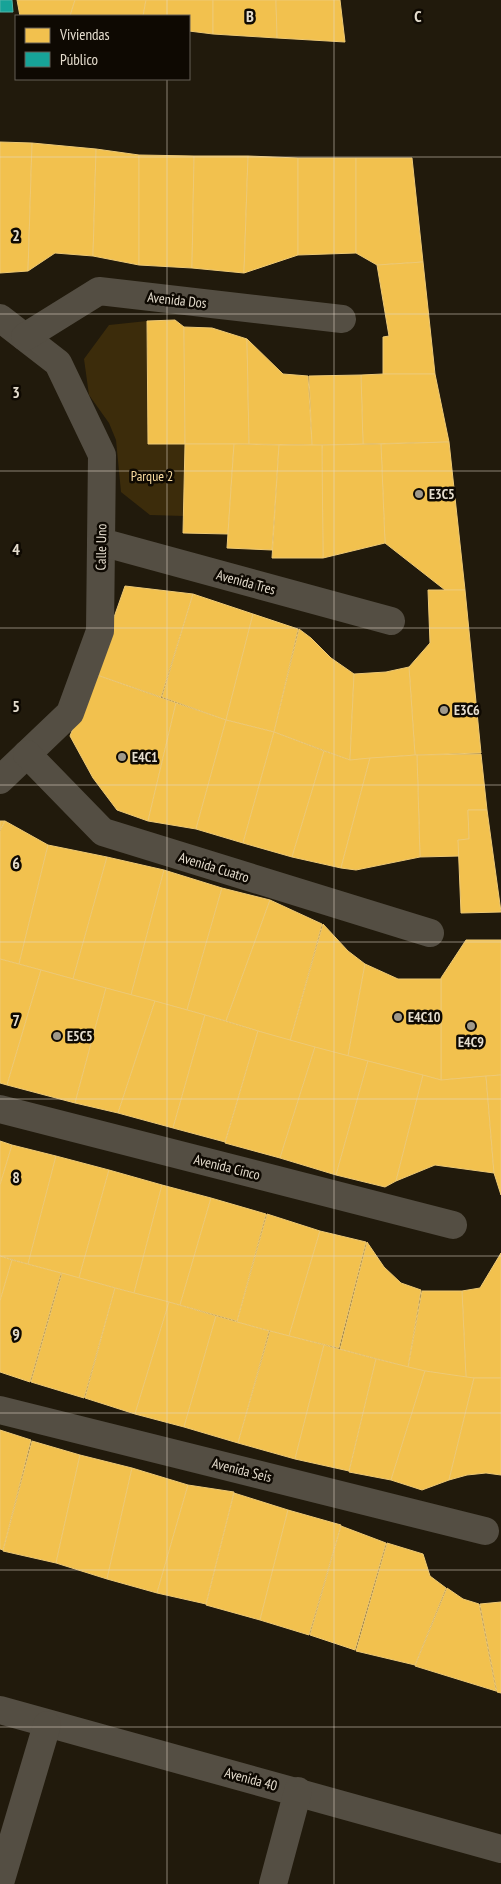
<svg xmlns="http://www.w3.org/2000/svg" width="501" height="1884" font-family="'PT Sans Narrow',sans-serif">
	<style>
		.green { fill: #3c2c0b }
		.homes { fill: #f2c14e; stroke: #eec974 }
		.public { fill: #17a398; stroke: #55b4a8 }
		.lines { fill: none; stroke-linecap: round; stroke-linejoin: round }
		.minor { stroke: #544e43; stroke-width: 28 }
		.grid { fill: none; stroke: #e5ddce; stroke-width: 1; stroke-opacity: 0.55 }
		.poi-dot { fill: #a0998a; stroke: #0e0902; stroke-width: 2 }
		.labels { text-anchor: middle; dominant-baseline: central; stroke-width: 5; stroke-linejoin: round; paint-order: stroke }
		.street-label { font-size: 14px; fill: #e5ddce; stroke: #0e0902 }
		.park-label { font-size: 14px; fill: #fcdda1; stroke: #0e0902 }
		.poi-label { font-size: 14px; font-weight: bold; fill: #e5ddce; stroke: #0e0902; text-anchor: start }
		.grid-label { font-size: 16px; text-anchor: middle; font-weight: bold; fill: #e5ddce; stroke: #0e0902; stroke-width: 5; stroke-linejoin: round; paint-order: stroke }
	</style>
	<rect width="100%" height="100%" fill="#211a0c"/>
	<polygon class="green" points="147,321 148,443 185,444 184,516 150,515 121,492 116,440 109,423 89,395 84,359 109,325"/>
	<g class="homes">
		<polygon points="17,0 75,0 70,16 20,16"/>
		<polygon points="75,0 146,0 143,16 70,16"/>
		<polygon points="146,0 213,0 213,34 189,31 189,16 143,16"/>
		<polygon points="213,0 276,0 277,38 213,34"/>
		<polygon points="276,0 340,0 345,42 277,38"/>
		<polygon points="0,142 32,143 28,271 0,273"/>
		<polygon points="32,143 96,149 93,256 55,253 28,271"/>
		<polygon points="96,149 139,155 139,265 93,256"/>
		<polygon points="139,155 194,156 192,268 139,265"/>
		<polygon points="194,156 248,156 244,273 192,268"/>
		<polygon points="248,156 298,158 298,255 244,273"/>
		<polygon points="298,158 356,158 356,253 298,255"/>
		<polygon points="356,158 412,158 423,262 377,265 356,253"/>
		<polygon points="423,262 435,374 383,374 383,337 389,336 377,265"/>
		<polygon points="175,320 184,327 185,444 148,444 147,321"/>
		<polygon points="184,327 212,328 247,339 249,444 185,444"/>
		<polygon points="247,339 283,374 308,376 312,445 249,444"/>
		<polygon points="383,374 435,374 449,442 363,444 361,375"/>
		<polygon points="361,375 363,444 312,445 309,376"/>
		<polygon points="449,442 465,590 445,590 385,543 381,444"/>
		<polygon points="185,444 234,444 228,534 183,533"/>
		<polygon points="234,444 279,445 272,550 227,548"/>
		<polygon points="381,444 385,543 323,558 322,445"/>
		<polygon points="279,445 322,445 323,558 272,558"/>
		<polygon points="125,586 193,594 161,697 94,674"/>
		<polygon points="428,590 465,590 481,753 415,755 409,667 430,643"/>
		<polygon points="193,594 253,614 226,720 162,697"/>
		<polygon points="253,614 298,629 274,732 226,720"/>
		<polygon points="299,629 311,638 331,658 354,674 350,760 274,732"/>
		<polygon points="409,667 415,755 350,760 354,674 386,672"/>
		<polygon points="94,674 176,703 148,821 117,810 93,778 70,736"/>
		<polygon points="176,703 226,720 196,829 148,821"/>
		<polygon points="226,720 274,732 243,843 196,829"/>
		<polygon points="274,732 324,751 292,857 243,843"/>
		<polygon points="324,751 350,760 370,758 341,868 292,857"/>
		<polygon points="481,754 487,810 468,810 469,839 458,840 460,856 420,857 417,755"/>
		<polygon points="417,755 420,857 356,870 341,868 370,758"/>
		<polygon points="468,810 487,810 501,912 461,913 458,840 469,839"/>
		<polygon points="0,821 5,821 0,830"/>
		<polygon points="5,821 48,845 19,964 0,959 0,831"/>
		<polygon points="48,845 107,857 73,979 19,964"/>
		<polygon points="107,857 164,870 131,995 73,979"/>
		<polygon points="164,870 222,888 187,1010 131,995"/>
		<polygon points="222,888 270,900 226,1021 187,1010"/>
		<polygon points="270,900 322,924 290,1041 226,1021"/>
		<polygon points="323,924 348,951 365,964 348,1056 290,1041"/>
		<polygon points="466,940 501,940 501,1075 441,1080 441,978"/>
		<polygon points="0,959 41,970 7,1085 0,1083"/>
		<polygon points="365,964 398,979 441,979 441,1080 348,1056"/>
		<polygon points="41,970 106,988 75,1103 7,1085"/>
		<polygon points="106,988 155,1001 118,1113 75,1103"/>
		<polygon points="155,1001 205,1015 173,1128 118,1113"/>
		<polygon points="205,1015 258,1031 225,1142 173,1128"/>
		<polygon points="258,1031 315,1047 280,1158 225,1143"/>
		<polygon points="315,1047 368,1061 336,1175 280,1158"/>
		<polygon points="368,1061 423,1075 396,1181 385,1187 336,1175"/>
		<polygon points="423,1075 441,1080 486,1076 494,1173 435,1165 396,1181"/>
		<polygon points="501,1075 501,1195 494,1173 486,1076"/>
		<polygon points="0,1141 12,1145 0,1185"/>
		<polygon points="12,1145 56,1156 28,1264 0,1256 0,1185"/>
		<polygon points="56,1156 109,1170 79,1278 28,1264"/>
		<polygon points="109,1170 162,1185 134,1293 79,1278"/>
		<polygon points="162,1185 211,1198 180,1305 134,1293"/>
		<polygon points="211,1198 266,1214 237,1321 180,1305"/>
		<polygon points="267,1214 320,1231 289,1336 237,1322"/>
		<polygon points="320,1231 366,1242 339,1348 289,1336"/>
		<polygon points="367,1242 384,1267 401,1283 421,1290 408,1367 340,1349"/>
		<polygon points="501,1253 501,1378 466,1378 462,1291 480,1288"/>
		<polygon points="0,1256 12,1260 0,1301"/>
		<polygon points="12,1260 61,1273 30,1382 0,1372 0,1301"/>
		<polygon points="62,1273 115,1288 84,1398 31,1382"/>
		<polygon points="115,1288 169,1302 135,1414 85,1398"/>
		<polygon points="422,1291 462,1291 466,1378 408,1368"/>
		<polygon points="169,1302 216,1316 184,1427 135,1414"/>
		<polygon points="216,1316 269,1331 238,1443 184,1427"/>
		<polygon points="270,1331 324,1345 295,1459 238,1443"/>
		<polygon points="324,1345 376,1359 349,1471 295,1459"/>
		<polygon points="376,1359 425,1371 391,1480 349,1472"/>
		<polygon points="425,1371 474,1378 449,1480 422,1490 391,1480"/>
		<polygon points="474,1378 501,1378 501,1475 486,1473 467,1475 449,1480"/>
		<polygon points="0,1430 31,1440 3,1550 0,1549"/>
		<polygon points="32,1441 80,1455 56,1563 3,1551"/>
		<polygon points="80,1455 132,1468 107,1579 56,1563"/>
		<polygon points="132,1468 188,1485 157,1593 107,1579"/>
		<polygon points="188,1485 234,1492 206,1604 157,1593"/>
		<polygon points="234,1493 288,1510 260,1620 206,1605"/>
		<polygon points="288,1510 341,1525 309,1635 260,1620"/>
		<polygon points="341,1526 386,1543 355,1650 310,1635"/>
		<polygon points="387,1543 423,1554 430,1576 446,1588 415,1665 356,1651"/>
		<polygon points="447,1588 463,1599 479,1604 496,1691 415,1666"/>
		<polygon points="501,1602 501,1693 497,1692 480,1604"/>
	</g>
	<polygon class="public" points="0,0 12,0 13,12 0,12"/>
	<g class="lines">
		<g class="minor">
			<polyline points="0,318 58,363 102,455 100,631 70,713 0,780"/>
			<polyline points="25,337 99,291 342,319"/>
			<polyline points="101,542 391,621"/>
			<polyline points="27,754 103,832 430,933"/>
			<polyline points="0,1109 453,1225"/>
			<polyline points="0,1410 485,1531"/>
			<polyline points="0,1710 501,1849"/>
			<polyline points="0,1883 47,1725"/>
			<polyline points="273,1884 298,1791"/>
		</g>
	</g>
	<path class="grid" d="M 167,0 L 167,16M 334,0 L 334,1884M 167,79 L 167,1884M 0,157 L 501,157M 0,314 L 501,314M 0,471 L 501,471M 0,628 L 501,628M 0,785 L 501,785M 0,942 L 501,942M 0,1099 L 501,1099M 0,1256 L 501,1256M 0,1413 L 501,1413M 0,1570 L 501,1570M 0,1727 L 501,1727"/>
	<g class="poi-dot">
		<circle cx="419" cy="494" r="5"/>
		<circle cx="444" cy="710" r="5"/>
		<circle cx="122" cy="757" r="5"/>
		<circle cx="398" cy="1017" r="5"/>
		<circle cx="471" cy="1026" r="5"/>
		<circle cx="57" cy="1036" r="5"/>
	</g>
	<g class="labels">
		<g class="street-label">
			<text transform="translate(177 300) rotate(6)">Avenida Dos</text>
			<text transform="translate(101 547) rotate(-89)">Calle Uno</text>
			<text transform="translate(246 582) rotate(15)">Avenida Tres</text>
			<text transform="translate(214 867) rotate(17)">Avenida Cuatro</text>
			<text transform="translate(227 1167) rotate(14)">Avenida Cinco</text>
			<text transform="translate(242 1470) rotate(14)">Avenida Seis</text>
			<text transform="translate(251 1779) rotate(15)">Avenida 40</text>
		</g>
		<g class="park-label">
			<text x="152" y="476">Parque 2</text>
		</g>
		<g class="poi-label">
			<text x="429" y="494">E3C5</text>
			<text x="454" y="710">E3C6</text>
			<text x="132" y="757">E4C1</text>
			<text x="408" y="1017">E4C10</text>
			<text x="67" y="1036">E5C5</text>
			<text x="471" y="1042" text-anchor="middle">E4C9</text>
		</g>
	</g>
	<g class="grid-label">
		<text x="250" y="22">B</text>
		<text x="418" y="22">C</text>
		<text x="16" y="241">2</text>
		<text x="16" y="398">3</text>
		<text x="16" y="555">4</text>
		<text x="16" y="712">5</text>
		<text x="16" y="869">6</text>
		<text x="16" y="1026">7</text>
		<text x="16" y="1183">8</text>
		<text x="16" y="1340">9</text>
	</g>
	<rect x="15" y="15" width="175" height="65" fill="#0e0902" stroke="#645e54"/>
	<rect x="25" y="28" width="25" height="15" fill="#f2c14e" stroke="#645e54"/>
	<text x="60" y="40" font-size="15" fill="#e5ddce">Viviendas</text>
	<rect x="25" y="52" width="25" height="15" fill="#17a398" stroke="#645e54"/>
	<text x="60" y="65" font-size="15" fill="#e5ddce">Público</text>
</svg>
